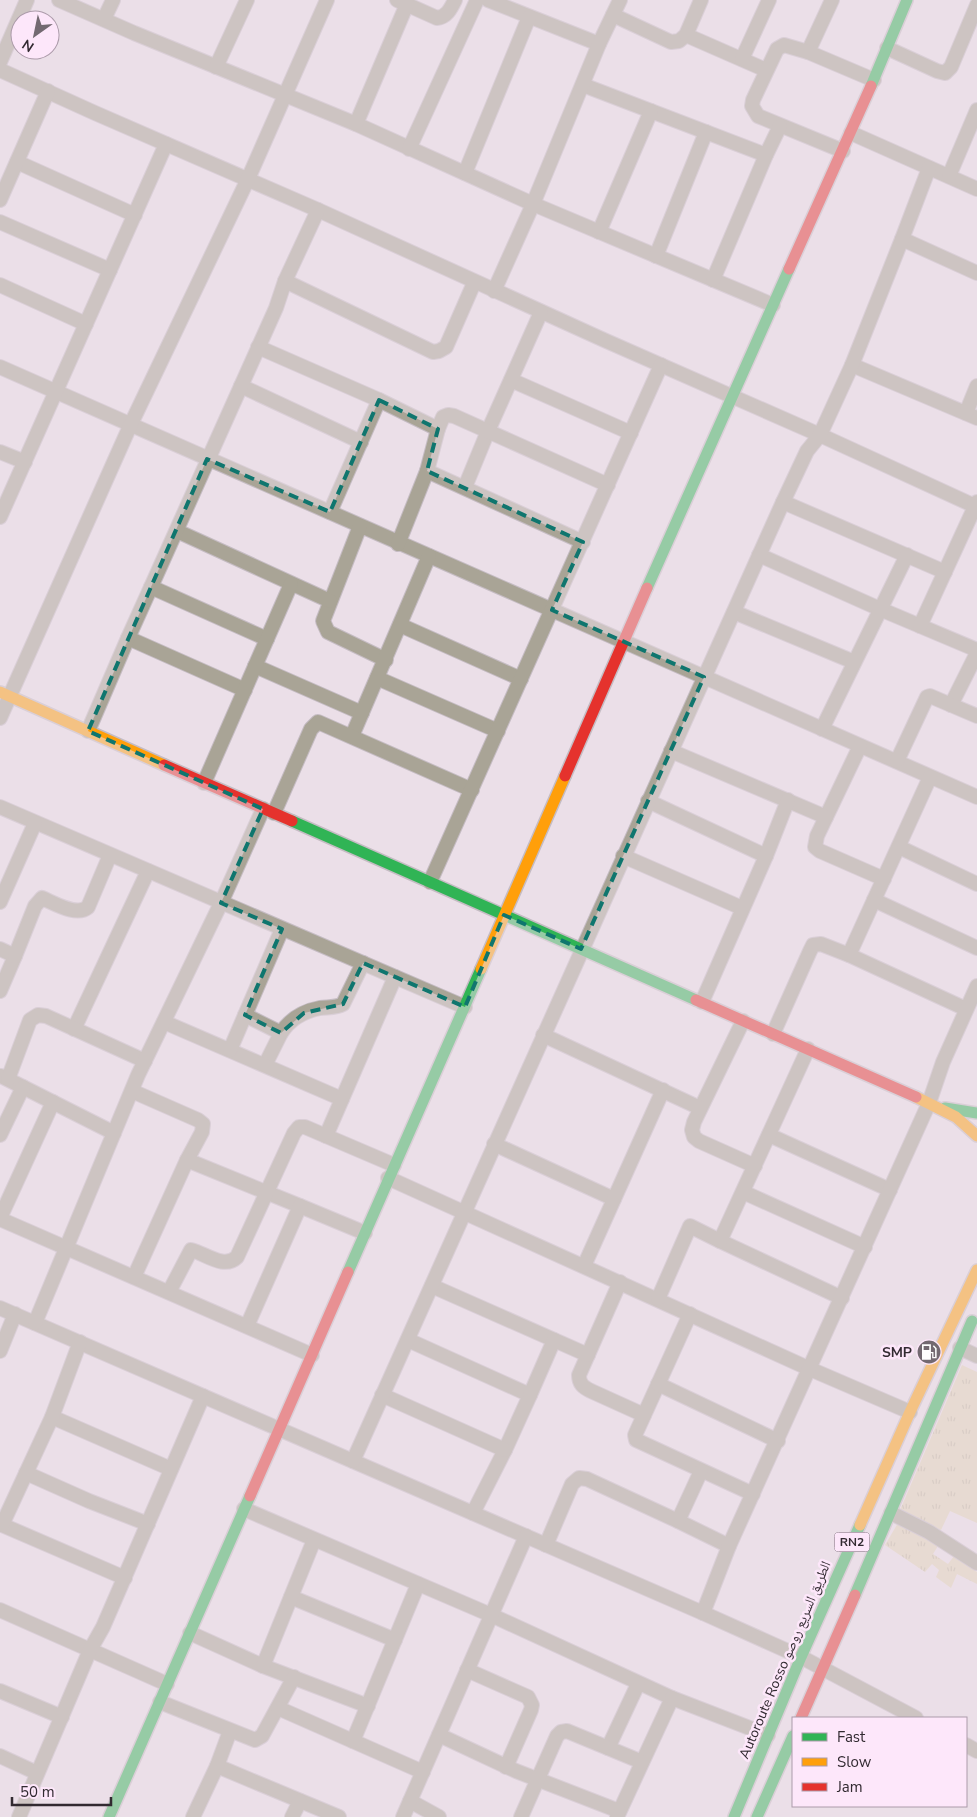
<svg xmlns="http://www.w3.org/2000/svg" width="977" height="1817" font-family="'Nunito Sans','Noto Naskh Arabic',sans-serif">
	<style>
		.grass { fill: url(#grass-tufts) }
		.lines { fill: none; stroke-linecap: round; stroke-linejoin: round }
		.street-casing { stroke: #c5bcc3; stroke-width: 16 }
		.fast-casing { stroke: #c5bcc3; stroke-width: 14 }
		.slow-casing { stroke: #c5bcc3; stroke-width: 14 }
		.jam-casing { stroke: #c5bcc3; stroke-width: 14 }
		.street { stroke: #a9a496; stroke-width: 14 }
		.fast { stroke: #30b455; stroke-width: 11 }
		.slow { stroke: #ff9f0a; stroke-width: 11 }
		.jam { stroke: #e5322d; stroke-width: 11 }
		.marked { fill: none; stroke: #0f766e; stroke-width: 4; stroke-dasharray: 10 6; stroke-linejoin: round }
		.labels { text-anchor: middle; dominant-baseline: central; stroke-width: 5; stroke-linejoin: round; paint-order: stroke }
		.shield { fill: #fde7fa; stroke: #6f636d; stroke-width: 1 }
		.shield-label { font-size: 12px; font-weight: bold; fill: #322a31 }
		.poi-label { font-size: 14px; font-weight: bold; fill: #322a31; stroke: #fde7fa; text-anchor: end }
		.street-label { font-size: 14px; fill: #322a31; stroke: #fde7fa }
	</style>
	<defs>
		<pattern id="grass-tufts" width="24" height="20" patternUnits="userSpaceOnUse" patternTransform="scale(1.25)"><rect width="24" height="20" fill="#e3d6b8"/><path d="M3 7l-1-3M5 7V3M7 7l1-3M15 17l-1-3M17 17v-4M19 17l1-3" fill="none" stroke="#c3b89f"/></pattern>
	</defs>
	<rect width="100%" height="100%" fill="#ebdfe8"/>
	<g class="grass">
		<polygon points="962,1365 977,1372 977,1523 950,1511 941,1530 900,1510"/>
		<polygon points="898,1523 938,1546 933,1554 948,1564 954,1556 977,1572 977,1584 957,1574 951,1588 936,1577 939,1570 932,1564 925,1572 885,1545"/>
	</g>
	<g class="lines">
		<defs>
			<g id="street">
				<polyline points="59,0 134,33 356,124 533,204 773,305"/>
				<path d="M 397,0 L 437,18 C 447,17 451,8 455,0"/>
				<polyline points="488,0 599,44"/>
				<polyline points="613,15 671,42 679,41 686,35 701,0"/>
				<polyline points="104,19 113,0"/>
				<polyline points="686,35 766,70"/>
				<polyline points="887,48 937,71 945,73 951,67 977,5"/>
				<polyline points="808,52 832,0"/>
				<polyline points="742,59 769,0"/>
				<polyline points="0,62 27,0"/>
				<polyline points="216,67 247,0"/>
				<polyline points="0,70 95,113 318,210 604,340 820,435 977,507"/>
				<polyline points="583,85 766,155"/>
				<polyline points="356,124 407,4"/>
				<polyline points="851,133 977,189"/>
				<polyline points="409,149 477,0"/>
				<polyline points="843,151 758,116 752,106 753,100 777,49 784,45 808,52 874,80"/>
				<polyline points="17,162 135,215"/>
				<polyline points="465,173 529,17"/>
				<polyline points="949,176 977,110"/>
				<polyline points="0,200 48,91"/>
				<polyline points="0,222 110,270"/>
				<polyline points="599,232 651,111"/>
				<polyline points="902,239 977,273"/>
				<polyline points="656,256 706,132"/>
				<polyline points="713,280 766,155 780,126"/>
				<polyline points="285,281 433,352 439,351 446,347 474,283"/>
				<polyline points="0,285 86,324"/>
				<polyline points="494,291 533,204 599,44 620,0"/>
				<polyline points="258,347 379,400 438,429"/>
				<polyline points="852,365 977,418"/>
				<polyline points="0,367 977,797"/>
				<polyline points="511,380 631,433"/>
				<polyline points="241,386 361,442"/>
				<polyline points="966,413 977,386"/>
				<polyline points="0,452 25,462"/>
				<polyline points="427,471 583,542"/>
				<polyline points="465,487 488,431 541,312"/>
				<polyline points="783,502 945,572"/>
				<polyline points="330,512 379,400"/>
				<polyline points="0,517 166,144"/>
				<polyline points="360,526 323,621 328,632 386,660"/>
				<polyline points="177,531 330,601"/>
				<polyline points="398,544 427,471 438,429 443,417 448,415 454,416 608,485"/>
				<polyline points="759,555 880,609 977,650"/>
				<polyline points="151,587 276,308 285,281 318,210"/>
				<polyline points="734,612 854,662"/>
				<polyline points="400,625 521,679"/>
				<polyline points="920,626 977,502"/>
				<polyline points="128,638 245,690"/>
				<polyline points="255,666 362,713"/>
				<polyline points="377,678 498,731"/>
				<polyline points="951,705 977,653"/>
				<polyline points="0,718 130,426 248,179 327,0"/>
				<polyline points="822,729 907,555"/>
				<polyline points="88,731 128,638 151,587 267,639"/>
				<polyline points="352,736 429,556"/>
				<polyline points="860,746 817,836 815,847 820,851 884,879"/>
				<polyline points="671,751 826,817"/>
				<polyline points="897,761 927,697 930,696 977,716"/>
				<polyline points="204,783 291,584"/>
				<polyline points="648,801 766,856"/>
				<polyline points="0,807 465,1007"/>
				<polyline points="274,813 311,729 318,722 472,790"/>
				<polyline points="899,847 977,884"/>
				<polyline points="623,856 742,908"/>
				<polyline points="430,882 661,365"/>
				<polyline points="874,900 977,948"/>
				<polyline points="0,902 35,823"/>
				<polyline points="0,949 15,956 0,991"/>
				<polyline points="849,955 930,777"/>
				<path d="M 15,956 L 35,906 L 42,898 C 54,903 77,917 88,907 L 110,855"/>
				<polyline points="702,1002 766,856 788,800"/>
				<polyline points="245,1015 281,1033 265,1065"/>
				<polyline points="743,1021 694,1122 692,1130 694,1137 699,1141 755,1166"/>
				<polyline points="164,1022 342,1099"/>
				<polyline points="74,1029 148,871"/>
				<path d="M 281,1033 C 290,1019 304,1011 320,1008 C 329,1007 336,1008 343,1004 L 363,963"/>
				<polyline points="773,1034 810,951 813,945 821,944 849,955 966,1009"/>
				<polyline points="543,1035 700,1108"/>
				<polyline points="230,1050 282,929"/>
				<polyline points="1,1076 114,1133"/>
				<polyline points="8,1079 30,1020 38,1015 46,1016 145,1061"/>
				<polyline points="132,1091 198,1120 203,1124 202,1132 187,1160"/>
				<polyline points="0,1135 23,1087"/>
				<polyline points="769,1135 890,1190"/>
				<polyline points="326,1136 395,977"/>
				<polyline points="494,1144 614,1199"/>
				<polyline points="388,1178 810,1369 910,1412"/>
				<polyline points="743,1192 865,1247"/>
				<polyline points="0,1218 53,1102"/>
				<polyline points="0,1219 312,1355"/>
				<polyline points="720,1241 842,1298"/>
				<polyline points="584,1266 663,1090"/>
				<polyline points="134,1277 187,1160 300,1206"/>
				<path d="M 620,1282 L 579,1375 C 579,1384 583,1387 591,1391 L 644,1415"/>
				<polyline points="432,1286 588,1355"/>
				<path d="M 169,1292 L 191,1250 C 205,1253 224,1270 237,1257 L 294,1133 L 299,1127 L 305,1127 L 394,1165"/>
				<polyline points="658,1299 690,1226 720,1241 808,1049"/>
				<polyline points="0,1308 703,1613 801,1657 916,1718"/>
				<polyline points="690,1314 635,1435 636,1440 753,1494"/>
				<polyline points="35,1323 138,1075 221,903 263,809"/>
				<polyline points="247,1326 300,1206 365,1233"/>
				<polyline points="408,1340 530,1395 505,1450 473,1513"/>
				<polyline points="960,1348 977,1356"/>
				<polyline points="0,1351 15,1314"/>
				<polyline points="658,1384 778,1441"/>
				<polyline points="382,1395 505,1450"/>
				<polyline points="530,1395 554,1340"/>
				<polyline points="52,1417 171,1469"/>
				<polyline points="353,1461 783,502 807,451 820,435 852,365 902,239 929,168"/>
				<polyline points="26,1473 89,1501 148,1524"/>
				<polyline points="244,1509 491,1615 672,1698 617,1817"/>
				<polyline points="891,1513 929,1532 977,1563"/>
				<polyline points="678,1521 729,1546"/>
				<polyline points="0,1524 125,1578"/>
				<polyline points="2,1525 52,1417 80,1342"/>
				<polyline points="546,1545 572,1484 579,1478 587,1479 678,1521 701,1471"/>
				<polyline points="291,1597 395,1640"/>
				<polyline points="0,1610 167,1684"/>
				<polyline points="703,1613 729,1546 929,1103 943,1062 977,986"/>
				<polyline points="190,1633 263,1666 368,1706"/>
				<polyline points="263,1666 314,1540"/>
				<polyline points="467,1670 528,1697 532,1705 531,1710 506,1767"/>
				<polyline points="0,1691 62,1717"/>
				<polyline points="672,1698 768,1735"/>
				<polyline points="160,1702 255,1740 262,1736 294,1677"/>
				<polyline points="278,1708 423,1772"/>
				<polyline points="439,1735 516,1771 619,1811"/>
				<polyline points="353,1741 418,1584"/>
				<polyline points="966,1745 977,1751"/>
				<polyline points="608,1748 638,1684"/>
				<polyline points="0,1756 37,1773"/>
				<polyline points="217,1766 339,1817"/>
				<polyline points="410,1801 439,1817"/>
				<polyline points="19,1817 90,1650 103,1627 203,1396"/>
				<polyline points="193,1817 217,1766 230,1731"/>
				<polyline points="292,1817 300,1801"/>
				<polyline points="403,1817 526,1536"/>
				<polyline points="521,1817 557,1736 561,1732 567,1731 642,1762"/>
			</g>
			<g id="fast">
				<polyline points="871,86 907,0"/>
				<polyline points="647,588 789,269"/>
				<polyline points="292,821 696,1000"/>
				<polyline points="945,1108 977,1113"/>
				<polyline points="348,1272 481,969"/>
				<polyline points="855,1595 972,1321"/>
				<polyline points="109,1817 250,1496"/>
				<polyline points="734,1817 801,1657 860,1525"/>
				<polyline points="757,1817 793,1736"/>
			</g>
			<g id="slow">
				<polyline points="0,692 164,765"/>
				<polyline points="481,969 565,776"/>
				<polyline points="916,1097 956,1117 977,1136"/>
				<polyline points="860,1525 910,1412 977,1270"/>
			</g>
			<g id="jam">
				<polyline points="789,269 871,86"/>
				<polyline points="164,765 292,821"/>
				<polyline points="565,776 647,588"/>
				<polyline points="696,1000 916,1097"/>
				<polyline points="250,1496 348,1272"/>
				<polyline points="801,1718 855,1595"/>
			</g>
		</defs>
		<use href="#street" class="street-casing"/>
		<use href="#fast" class="fast-casing"/>
		<use href="#slow" class="slow-casing"/>
		<use href="#jam" class="jam-casing"/>
		<use href="#street" class="street"/>
		<use href="#fast" class="fast"/>
		<use href="#slow" class="slow"/>
		<use href="#jam" class="jam"/>
	</g>
	<path d="M0 0H977V1817H0ZM 379,400 L 438,429 L 427,471 L 583,542 L 552,610 L 704,677 L 581,949 L 504,915 L 465,1007 L 363,963 L 343,1004 L 304,1013 L 281,1033 L 245,1015 L 282,929 L 221,903 L 263,809 L 88,731 L 207,459 L 330,512 Z" fill="#ebdfe8" fill-opacity=".55" fill-rule="evenodd"/>
	<path class="marked" d="M 379,400 L 438,429 L 427,471 L 583,542 L 552,610 L 704,677 L 581,949 L 504,915 L 465,1007 L 363,963 L 343,1004 L 304,1013 L 281,1033 L 245,1015 L 282,929 L 221,903 L 263,809 L 88,731 L 207,459 L 330,512 Z"/>
	<defs>
		<symbol id="fuel-disc" viewBox="-11 -11 22 22"><circle r="9.5" fill="#736971" stroke="#fde7fa"/><path d="M-5.5-6h7V0h2V4h1.3V-2.5L3-4.5l.8-.8L6-3V5H2.5V1h-1V6h-7ZM-4.2-4.7v3.2H.2V-4.7Z" fill="#fff"/></symbol>
	</defs>
	<g fill-rule="evenodd">
		<use href="#fuel-disc" x="915" y="1338" width="28" height="28"/>
	</g>
	<g class="labels">
		<rect class="shield" x="834.5" y="1532.5" width="35" height="19" rx="4"/>
		<g class="shield-label">
			<text x="852" y="1542">RN2</text>
		</g>
		<g class="poi-label">
			<text x="912" y="1352">SMP</text>
		</g>
		<g class="street-label">
			<text transform="translate(785 1660) rotate(-67)">Autoroute Rosso الطريق السريع روصو</text>
		</g>
	</g>
	<rect x="792" y="1717" width="175" height="90" fill="#fde7fa" stroke="#ac9baa"/>
	<rect x="802" y="1733" width="25" height="8" fill="#30b455" stroke="#ac9baa"/>
	<text x="837" y="1742" font-size="15" fill="#322a31">Fast</text>
	<rect x="802" y="1758" width="25" height="8" fill="#ff9f0a" stroke="#ac9baa"/>
	<text x="837" y="1767" font-size="15" fill="#322a31">Slow</text>
	<rect x="802" y="1783" width="25" height="8" fill="#e5322d" stroke="#ac9baa"/>
	<text x="837" y="1792" font-size="15" fill="#322a31">Jam</text>
	<g transform="translate(35 35) rotate(213)"><circle r="24" fill="#fde7fa" stroke="#ac9baa"/>
	<path d="M0-4L9 19L0 12L-9 19Z" fill="#736971"/>
	<text y="-8" font-size="14" font-weight="bold" text-anchor="middle" fill="#322a31">N</text>
	</g>
	<path d="M12 1797v8h99v-8" fill="none" stroke="#322a31" stroke-width="2.5"/>
	<text x="20" y="1797" font-size="15" fill="#322a31" stroke="#fde7fa" stroke-width="4" paint-order="stroke">50 m</text>
</svg>
